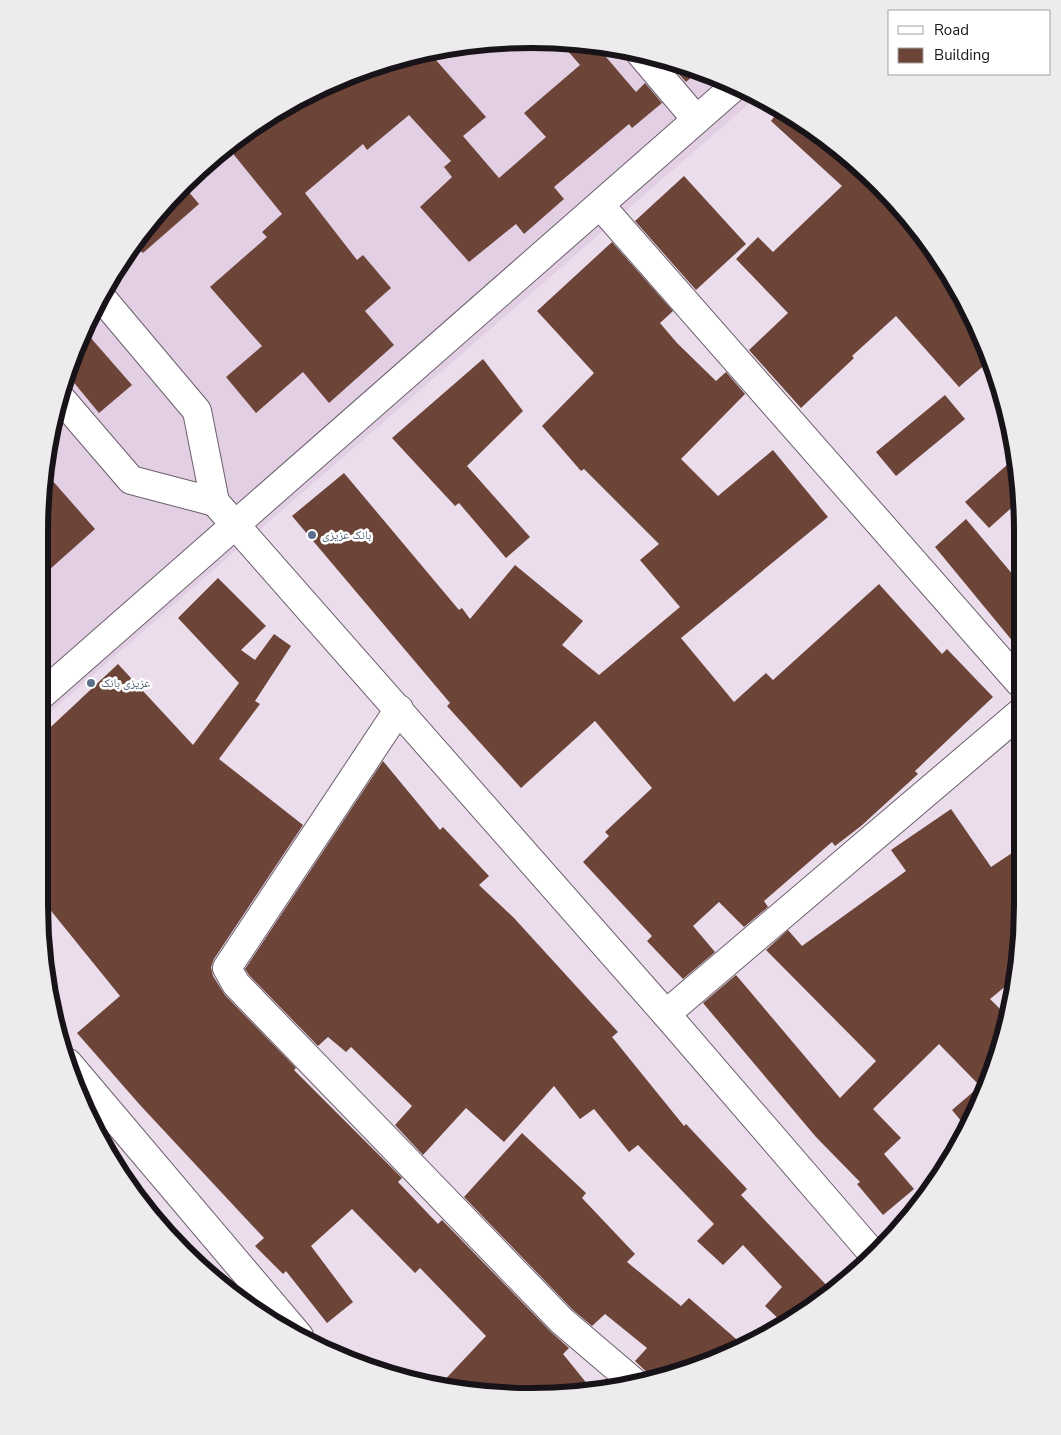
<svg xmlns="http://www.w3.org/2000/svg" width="1061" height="1435" font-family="'Nunito Sans','Noto Naskh Arabic',sans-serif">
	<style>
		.built { fill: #e3cfe4 }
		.building { fill: #6d4438 }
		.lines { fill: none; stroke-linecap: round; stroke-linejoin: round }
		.street-casing { stroke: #6b5f6c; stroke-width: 30 }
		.secondary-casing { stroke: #6b5f6c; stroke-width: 30 }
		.street { stroke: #fff; stroke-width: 28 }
		.secondary { stroke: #fff; stroke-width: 28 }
		.service-dot { fill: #5c6f8a; stroke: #fff; stroke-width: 2 }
		.labels { text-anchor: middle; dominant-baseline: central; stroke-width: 5; stroke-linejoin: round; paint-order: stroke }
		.service-label { font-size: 12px; fill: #4e5e75; stroke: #fff; text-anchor: start }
		.rim { fill: none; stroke: #181319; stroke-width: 6 }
	</style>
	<rect width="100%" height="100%" fill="#ebddec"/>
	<polygon class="built" points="499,40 595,43 689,65 758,96 39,722 40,499 55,403 76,342 121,258 183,183 231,140 313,89 404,55"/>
	<g class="building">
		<polygon points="560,42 594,43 636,92 645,83 662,103 632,128 629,124 554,187 564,199 524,234 516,224 469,262 420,207 452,177 444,167 451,161 409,115 367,150 363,144 305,193 357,260 363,255 391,288 365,311 394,345 329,403 303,372 256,413 226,377 262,346 210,287 267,237 262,232 282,214 226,145 313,89 404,55 428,51 486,117 463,136 499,178 546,137 524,113 580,65"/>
		<polygon points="670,61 689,65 700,70 686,82 668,62"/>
		<polygon points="781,108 855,161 921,231 985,343 988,355 988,362 959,387 896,316 852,356 854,358 801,408 749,350 788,313 736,259 758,237 773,252 842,186 771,121"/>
		<polygon points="684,176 746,244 696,290 635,221"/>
		<polygon points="182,184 199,204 143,253 133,244"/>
		<polygon points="612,242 673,311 660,323 677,343 716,381 726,372 745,394 681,459 718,496 773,450 828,517 681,638 734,702 766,673 773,680 879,584 942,654 947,649 993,697 915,771 918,774 861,826 835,846 832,842 764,901 768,907 744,927 719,902 693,926 715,952 683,979 647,941 652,936 583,862 609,836 605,832 652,788 595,721 521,788 447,706 450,703 292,516 344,473 459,610 462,608 470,619 515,565 583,621 562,645 599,675 680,607 640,560 659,544 584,469 581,471 542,426 594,373 537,311"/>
		<polygon points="83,329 132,385 99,413 66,373"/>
		<polygon points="483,359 523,411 467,466 530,537 506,558 459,503 455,506 392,438"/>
		<polygon points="945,395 965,419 896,476 876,452"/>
		<polygon points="1016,457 1018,466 1018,502 989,528 965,502"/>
		<polygon points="44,471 95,529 40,578 40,499"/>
		<polygon points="966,519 1019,582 1019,649 935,547"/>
		<polygon points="218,578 266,626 241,650 255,660 274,634 291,646 255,701 260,704 219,759 303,825 214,959 211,967 213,976 225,995 296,1068 294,1070 402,1178 398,1182 438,1224 442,1220 551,1332 569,1348 563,1354 593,1391 563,1395 438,1387 486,1336 420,1268 415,1273 352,1209 311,1246 353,1302 327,1323 286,1271 283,1274 255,1246 264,1238 140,1105 77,1033 120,996 39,896 39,738 118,664 193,745 239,683 178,618"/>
		<polygon points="383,761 440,830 443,827 489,876 479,885 514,918 618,1032 612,1037 684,1126 686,1124 747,1189 741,1195 833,1292 830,1295 782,1322 765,1306 782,1287 743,1245 723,1265 697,1241 714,1224 638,1145 629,1152 594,1109 580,1119 554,1086 504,1142 466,1108 423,1155 395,1125 412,1106 351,1047 346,1052 328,1037 318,1046 249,975 245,969"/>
		<polygon points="951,809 991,867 1021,847 1021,937 1013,980 990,999 1006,1015 996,1062 967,1128 952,1110 980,1086 939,1044 873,1109 901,1138 884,1154 914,1189 883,1215 857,1184 860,1182 816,1137 703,1003 736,975 840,1098 876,1061 766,950 788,930 802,946 906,871 891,850"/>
		<polygon points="522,1133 586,1193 582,1198 635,1254 627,1262 681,1306 689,1298 743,1345 718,1359 654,1379 635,1361 647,1348 605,1314 592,1326 573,1310 464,1197"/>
	</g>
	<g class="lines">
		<defs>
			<g id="street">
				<polyline points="640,53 696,119"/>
				<polyline points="600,205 1019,682"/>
				<polyline points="39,697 735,86"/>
				<polyline points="399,709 227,968 236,984 562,1321 636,1384"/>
				<polyline points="666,1014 1020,713"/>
				<polyline points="68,1063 299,1336"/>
			</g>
			<g id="secondary">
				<polyline points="101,297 197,411 215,502 666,1014 873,1254"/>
				<polyline points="58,395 131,480 215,502"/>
			</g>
		</defs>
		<use href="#street" class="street-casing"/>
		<use href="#secondary" class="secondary-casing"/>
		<use href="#street" class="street"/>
		<use href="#secondary" class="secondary"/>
	</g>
	<g class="service-dot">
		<circle cx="312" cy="535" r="5"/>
		<circle cx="91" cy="683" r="5"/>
	</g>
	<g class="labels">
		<g class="service-label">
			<text x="322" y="535">بانک عزیزی</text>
			<text x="101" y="683">عزیزی بانک</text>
		</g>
	</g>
	<path d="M0 0H1061V1435H0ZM531 48H531A483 483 0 0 1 1014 531V905A483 483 0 0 1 531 1388H531A483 483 0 0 1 48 905V531A483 483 0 0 1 531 48Z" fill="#edeced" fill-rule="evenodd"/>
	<path class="rim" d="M531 48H531A483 483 0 0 1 1014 531V905A483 483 0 0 1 531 1388H531A483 483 0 0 1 48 905V531A483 483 0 0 1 531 48Z"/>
	<rect x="888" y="10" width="162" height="65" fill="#ffffff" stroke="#a3a1a3"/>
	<rect x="898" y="26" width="25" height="8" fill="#ffffff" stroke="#a3a1a3"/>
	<text x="934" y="35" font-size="15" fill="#181319">Road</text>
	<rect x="898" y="48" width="25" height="15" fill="#6d4438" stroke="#a3a1a3"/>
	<text x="934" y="60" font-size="15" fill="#181319">Building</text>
</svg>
